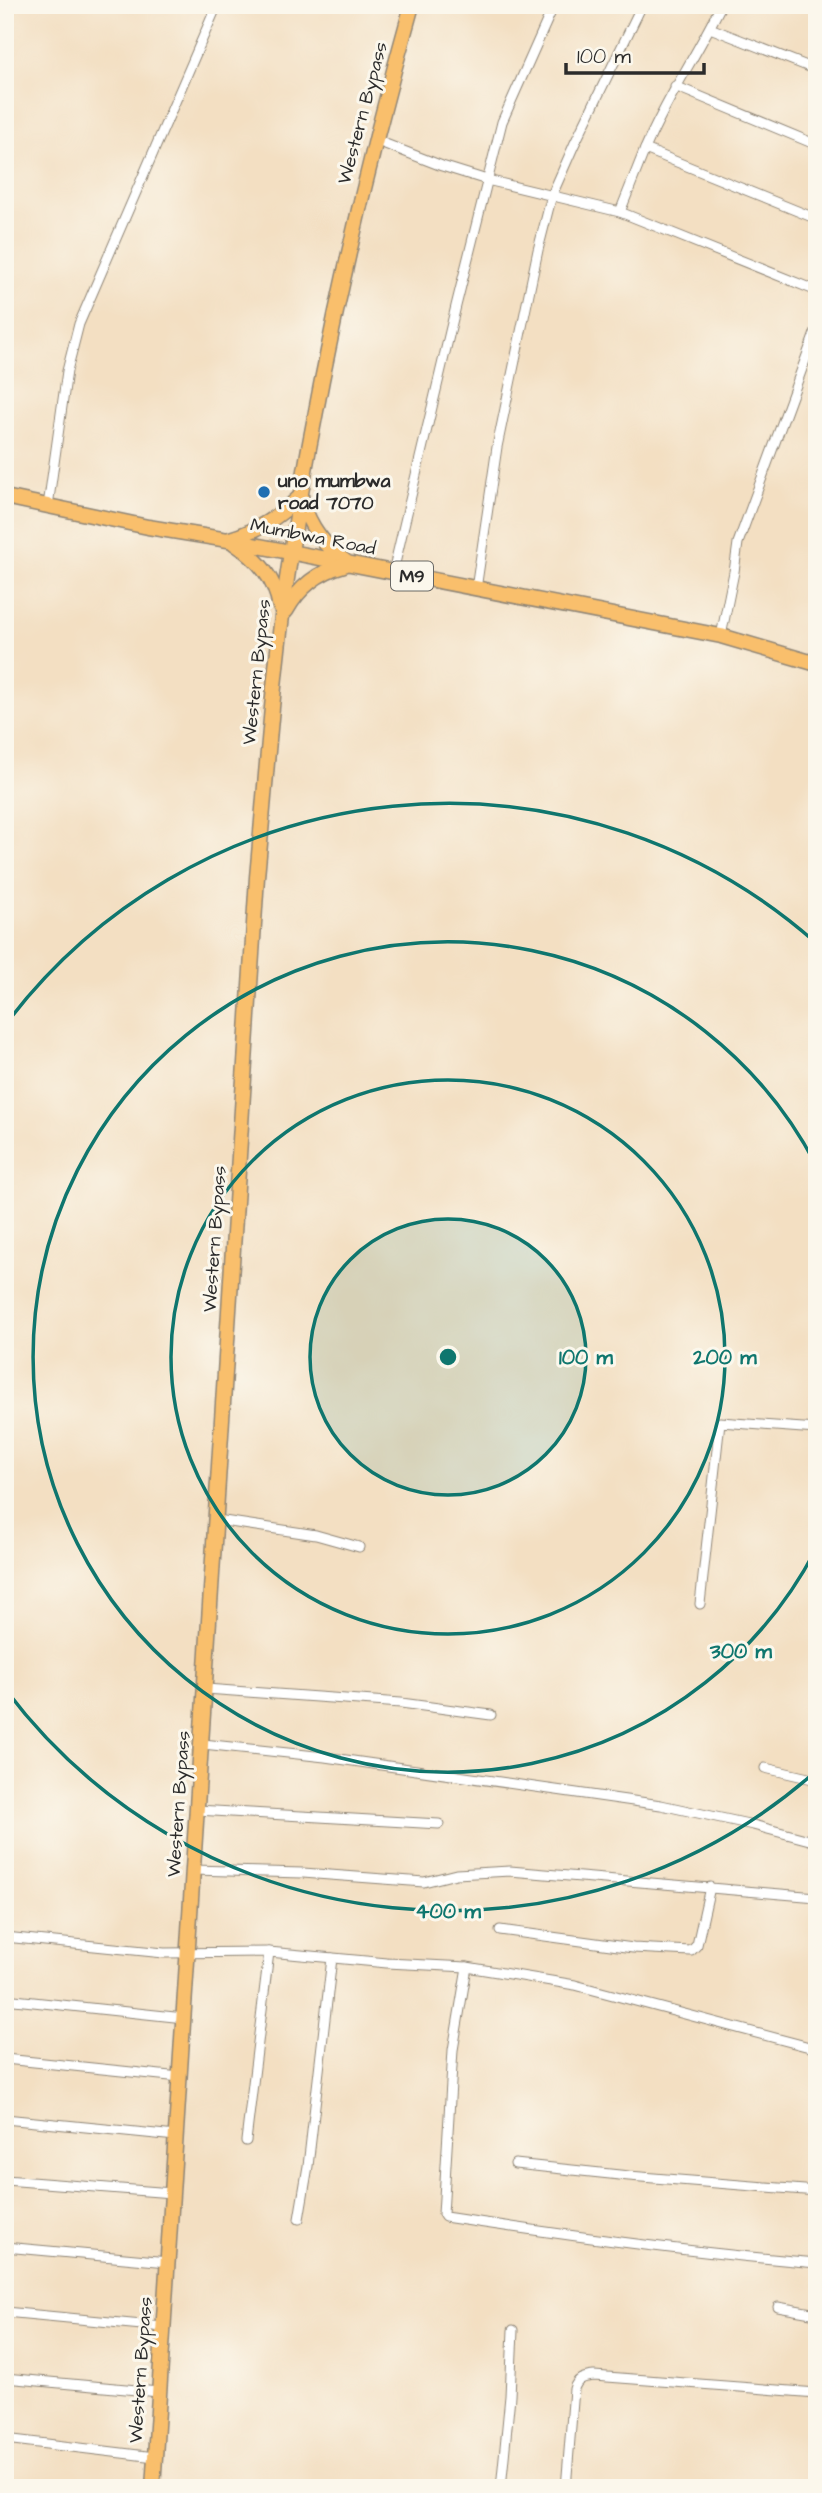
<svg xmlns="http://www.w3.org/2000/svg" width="822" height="2493" font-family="'Architects Daughter',sans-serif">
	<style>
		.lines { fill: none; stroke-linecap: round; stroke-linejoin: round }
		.minor-casing { stroke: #8f8576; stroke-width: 11 }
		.primary-casing { stroke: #8f8576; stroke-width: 17 }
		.minor { stroke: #fff; stroke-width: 9 }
		.primary { stroke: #f9bf6c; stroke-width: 14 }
		.ring { fill: none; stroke: #0f766e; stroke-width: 3.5 }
		.poi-dot { fill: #1f6fb2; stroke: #fbf7ec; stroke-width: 2.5 }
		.labels { text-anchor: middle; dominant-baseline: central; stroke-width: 6; stroke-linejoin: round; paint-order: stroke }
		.shield { fill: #fbf7ec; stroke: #696865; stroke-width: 2 }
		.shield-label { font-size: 18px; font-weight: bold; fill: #2b2b2b }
		.street-label { font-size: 19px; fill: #2b2b2b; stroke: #fbf7ec }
		.poi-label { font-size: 19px; font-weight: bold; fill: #2b2b2b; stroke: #fbf7ec; text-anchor: start }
		.centre { fill: #0f766e; stroke: #fbf7ec; stroke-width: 3.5 }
		.ring-label { font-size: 21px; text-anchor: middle; font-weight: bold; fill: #0f766e; stroke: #fbf7ec; stroke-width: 6; stroke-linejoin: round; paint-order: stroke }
	</style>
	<rect width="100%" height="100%" fill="#fbf7ec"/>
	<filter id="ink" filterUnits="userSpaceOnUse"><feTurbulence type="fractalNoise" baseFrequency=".0143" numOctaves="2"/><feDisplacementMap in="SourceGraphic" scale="14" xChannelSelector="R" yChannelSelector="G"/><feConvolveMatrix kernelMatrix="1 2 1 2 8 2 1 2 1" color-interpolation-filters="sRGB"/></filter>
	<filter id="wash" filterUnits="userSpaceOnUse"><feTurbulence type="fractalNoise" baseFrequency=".00686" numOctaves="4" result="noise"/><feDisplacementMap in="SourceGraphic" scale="28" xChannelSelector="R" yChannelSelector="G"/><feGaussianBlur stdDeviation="1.57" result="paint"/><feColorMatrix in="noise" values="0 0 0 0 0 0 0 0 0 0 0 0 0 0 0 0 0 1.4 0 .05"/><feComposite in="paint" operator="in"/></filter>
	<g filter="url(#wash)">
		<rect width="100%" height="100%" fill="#f3dfc2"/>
	</g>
	<g filter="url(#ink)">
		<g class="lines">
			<defs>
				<g id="minor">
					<polyline points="710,28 817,70"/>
					<polyline points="675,86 817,145"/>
					<polyline points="375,140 442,166 487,180 620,212 817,291"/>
					<path d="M 645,149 C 667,97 697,55 721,5"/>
					<polyline points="620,212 645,149 817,219"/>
					<polyline points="48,506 67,371 79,324 217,5"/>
					<polyline points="393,572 456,306 502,122 554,5"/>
					<polyline points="476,589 497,447 538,250 552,195 574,145 642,5"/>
					<polyline points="721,636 734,572 738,543 817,328"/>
					<polyline points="217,1520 316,1535 359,1547"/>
					<polyline points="700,1604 720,1422 817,1429"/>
					<polyline points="206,1689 401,1703 491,1715"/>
					<polyline points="203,1744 325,1757 661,1805 753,1825 817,1842"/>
					<polyline points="765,1768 817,1780"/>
					<polyline points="197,1810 439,1824"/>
					<polyline points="193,1870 303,1873 424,1882 456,1874 510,1871 817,1897"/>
					<polyline points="500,1930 633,1948 691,1951 697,1945 710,1887"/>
					<polyline points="5,1937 164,1953 269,1952 387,1963 467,1967"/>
					<polyline points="5,1999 184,2018"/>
					<path d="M 817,2049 L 575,1985 L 467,1967 L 453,2050 L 443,2214 L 445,2217 C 569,2236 692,2253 817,2263"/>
					<polyline points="5,2059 180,2077"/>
					<polyline points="5,2119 176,2136"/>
					<polyline points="246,2141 269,1952"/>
					<polyline points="515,2164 629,2176 817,2191"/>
					<polyline points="5,2180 172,2193"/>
					<polyline points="299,2219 308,2166 332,1958"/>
					<polyline points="5,2247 168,2262"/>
					<polyline points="778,2307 817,2314"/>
					<polyline points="5,2312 163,2327"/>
					<polyline points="5,2378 159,2392"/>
					<polyline points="5,2439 155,2457"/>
					<polyline points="501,2488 510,2396 513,2330"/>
					<path d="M 566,2488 L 574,2389 C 577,2379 583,2377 594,2376 L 817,2393"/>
				</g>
				<g id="primary">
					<polyline points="5,497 148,527 228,540 721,636 817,664"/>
					<path d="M 302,500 C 309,527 324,546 346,562"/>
					<path d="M 230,539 C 258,531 279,516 301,496"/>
					<path d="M 234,543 C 258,559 275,578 280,607"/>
					<path d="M 286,611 C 299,587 318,572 344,565"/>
					<path d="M 153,2488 L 257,877 C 267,769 274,659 291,552 C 321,367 361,185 412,5"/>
				</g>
			</defs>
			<use href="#minor" class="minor-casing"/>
			<use href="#primary" class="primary-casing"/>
			<use href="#minor" class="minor"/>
			<use href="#primary" class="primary"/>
		</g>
	</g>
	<circle cx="448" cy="1357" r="138" fill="#0f766e" fill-opacity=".12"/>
	<g class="ring">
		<circle cx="448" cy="1357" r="138"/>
		<circle cx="448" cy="1357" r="277"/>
		<path d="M816 1549A415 415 0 1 1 816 1165"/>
		<path d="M815 1772A554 554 0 0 1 6 1690M6 1024A554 554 0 0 1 815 942"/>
	</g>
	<circle class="poi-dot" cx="264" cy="492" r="7"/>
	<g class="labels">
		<rect class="shield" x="391" y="561.5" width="42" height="29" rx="5"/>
		<g class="shield-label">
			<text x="412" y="576">M9</text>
		</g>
		<g class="street-label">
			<text transform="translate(363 113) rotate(-75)">Western Bypass</text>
			<text transform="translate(313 537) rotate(11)">Mumbwa Road</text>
			<text transform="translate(257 672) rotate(-84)">Western Bypass</text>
			<text transform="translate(215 1239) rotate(-86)">Western Bypass</text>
			<text transform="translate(179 1804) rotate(-86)">Western Bypass</text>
			<text transform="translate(141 2370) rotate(-86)">Western Bypass</text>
		</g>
		<g class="poi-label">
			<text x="278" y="481">uno mumbwa<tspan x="278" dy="22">road 7070</tspan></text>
		</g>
	</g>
	<circle cx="448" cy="1357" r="10" class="centre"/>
	<g class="ring-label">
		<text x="586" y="1364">100 m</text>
		<text x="725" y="1364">200 m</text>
		<text x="741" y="1658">300 m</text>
		<text x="448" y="1918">400 m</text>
	</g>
	<rect width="822" height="2493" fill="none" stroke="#fbf7ec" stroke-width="28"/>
	<path d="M566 63v10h138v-10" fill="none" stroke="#2b2b2b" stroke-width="3.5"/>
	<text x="577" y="63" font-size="21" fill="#2b2b2b" stroke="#fbf7ec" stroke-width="5" paint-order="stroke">100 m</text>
</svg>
